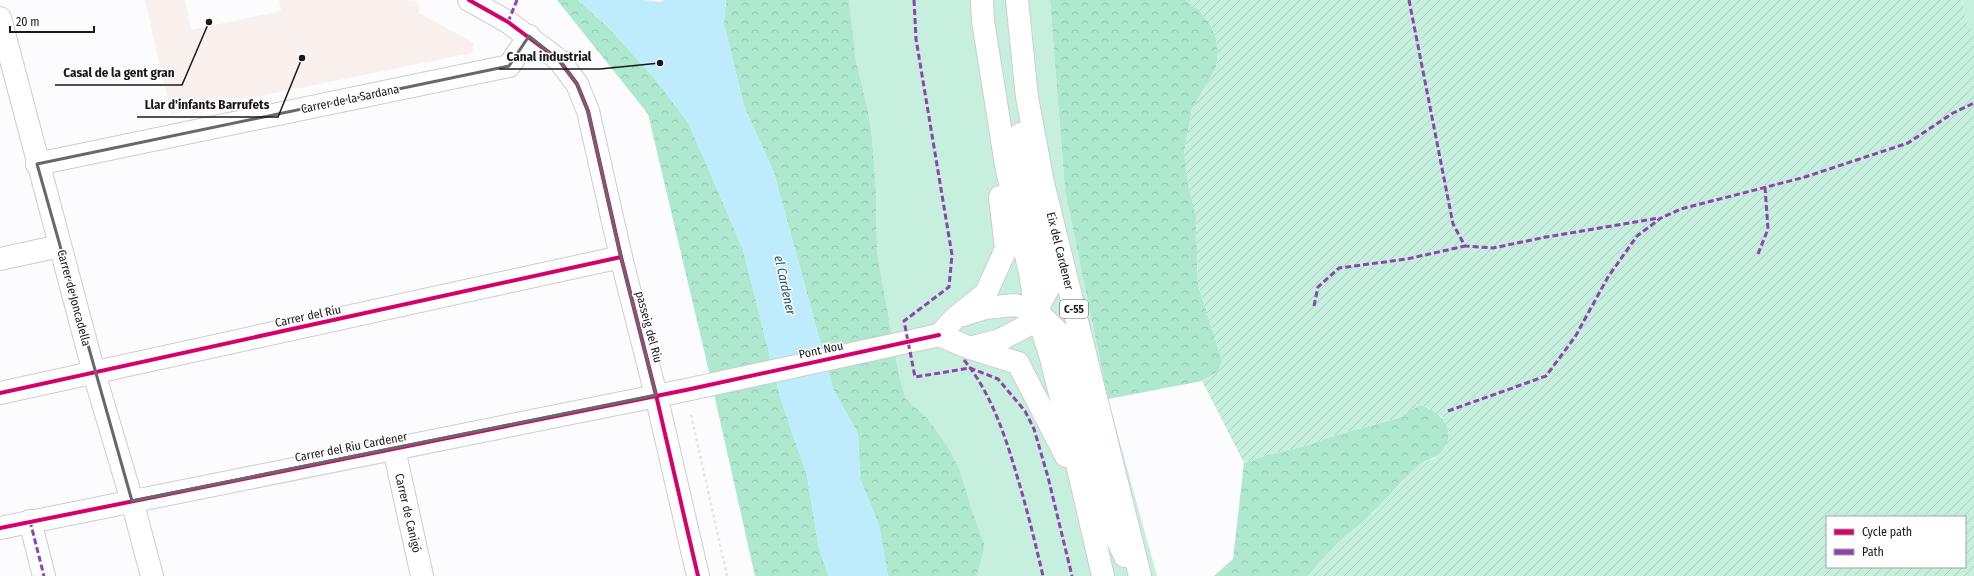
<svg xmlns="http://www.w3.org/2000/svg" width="1974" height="576" font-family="'Fira Sans Condensed',sans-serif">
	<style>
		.education { fill: #f8f1ed }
		.grass { fill: #c6f0dd }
		.forest { fill: url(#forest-crowns) }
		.garden { fill: url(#garden-furrows); fill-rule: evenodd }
		.water { fill: #beecfc }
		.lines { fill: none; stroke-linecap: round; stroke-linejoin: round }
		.street-casing { stroke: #cdcdd0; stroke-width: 24 }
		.secondary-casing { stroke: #cdcdd0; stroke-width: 24 }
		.primary-casing { stroke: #cdcdd0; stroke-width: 24 }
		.path { stroke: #e6e6e7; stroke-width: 2.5; stroke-dasharray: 3 3; stroke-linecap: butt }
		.street { stroke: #fff; stroke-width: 22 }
		.secondary { stroke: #fff; stroke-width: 22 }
		.primary { stroke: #fff; stroke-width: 22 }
		.quiet { stroke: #8e44ad; stroke-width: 3; stroke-dasharray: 6 3; stroke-linecap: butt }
		.cycleway-casing { stroke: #fff; stroke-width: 6 }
		.cycleway { stroke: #d6006c; stroke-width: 4 }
		.marked { fill: none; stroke: #68686b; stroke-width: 3; stroke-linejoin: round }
		.labels { text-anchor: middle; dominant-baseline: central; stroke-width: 3; stroke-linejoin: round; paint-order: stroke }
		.shield { fill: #fff; stroke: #5e5e60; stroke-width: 1 }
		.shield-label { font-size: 11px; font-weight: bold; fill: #19191c }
		.street-label { font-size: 12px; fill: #19191c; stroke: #fff }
		.water-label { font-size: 13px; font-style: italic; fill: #255768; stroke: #fff }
		.leader { fill: none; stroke: #19191c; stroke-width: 1.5 }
		.callout-dot { fill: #19191c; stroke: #fff; stroke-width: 1.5 }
		.callout-label { font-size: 13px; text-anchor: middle; font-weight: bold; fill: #19191c; stroke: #fff; stroke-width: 3; stroke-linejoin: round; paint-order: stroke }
	</style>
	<defs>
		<pattern id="forest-crowns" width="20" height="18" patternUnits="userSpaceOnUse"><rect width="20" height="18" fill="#aee8cf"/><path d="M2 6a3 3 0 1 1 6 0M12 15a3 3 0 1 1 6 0" fill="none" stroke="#95c6b1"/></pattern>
		<pattern id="garden-furrows" width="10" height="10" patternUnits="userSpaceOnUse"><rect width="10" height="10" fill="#c6f0dd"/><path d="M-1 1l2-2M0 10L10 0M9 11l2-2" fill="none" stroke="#aacdbd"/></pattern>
	</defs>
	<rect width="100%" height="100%" fill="#fcfcfe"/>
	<polygon class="education" points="145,0 185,0 191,30 281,11 279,0 412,0 420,5 419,13 474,43 472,53 171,114"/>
	<g class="grass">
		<polygon points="849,0 1050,0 1065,191 1108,399 1157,576 977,576 985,546 971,507 960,470 948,447 934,427 926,417 906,399 899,375 877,252 876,190 872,137 868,110 856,61"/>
		<polygon points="1962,0 1974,0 1974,30 1968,26"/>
	</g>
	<g class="forest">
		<polygon points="557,0 578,0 610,29 657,81 689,124 743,249 781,400 807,475 819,549 829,576 755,576 707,363 648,114"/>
		<polygon points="726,0 849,0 856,61 868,110 872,137 876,190 877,252 899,375 906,399 926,417 934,427 948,447 960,470 971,507 985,546 977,576 888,576 879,525 860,479 858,434 833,389 774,173 744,106 724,24"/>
		<polygon points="1050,0 1186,0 1200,11 1210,24 1216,38 1218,52 1216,68 1192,109 1184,153 1196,217 1198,284 1222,360 1219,371 1202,381 1108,399 1065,191"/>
		<path d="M 1420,405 C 1438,410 1457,427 1445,447 C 1439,459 1427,458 1418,466 C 1402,480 1389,497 1373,512 C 1363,523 1350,532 1339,542 C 1328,552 1318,565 1308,576 L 1214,576 L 1233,559 L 1244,463 L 1270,454 L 1305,446 L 1336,435 L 1398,418 Z"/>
	</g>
	<path class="garden" d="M 1186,0 L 1962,0 L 1968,26 L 1974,30 L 1974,576 L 1308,576 L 1331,549 L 1373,513 L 1419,464 L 1435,458 L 1445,448 L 1448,440 L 1449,432 L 1442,417 L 1427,407 L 1420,405 L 1398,418 L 1336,435 L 1305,446 L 1270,454 L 1244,463 L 1202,381 L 1219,371 L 1222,360 L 1198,284 L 1196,217 L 1188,186 L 1184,153 L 1192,109 L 1216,68 L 1218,52 L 1216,38 L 1210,24 L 1200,11 ZM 1827,517 L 1965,517 L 1965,567 L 1827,567 Z"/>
	<polygon class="water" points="578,0 644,0 661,2 664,0 726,0 724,24 744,106 774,173 833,389 858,434 860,479 879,525 888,576 829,576 819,549 807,475 781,400 743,249 689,124 657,81 610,29"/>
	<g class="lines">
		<defs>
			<g id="street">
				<polyline points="469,0 508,22 559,60 577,84 588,111 621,257 656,395 698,576"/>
				<polyline points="0,18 94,373 132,501 152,576"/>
				<polyline points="37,164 509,66 529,36"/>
				<polyline points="0,259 60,246"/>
				<polyline points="0,393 621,257"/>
				<polyline points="394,449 422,576"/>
				<polyline points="30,521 44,576"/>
			</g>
			<polyline id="secondary" points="0,528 686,390 939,335"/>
			<g id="primary">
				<polyline points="982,0 983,21 1006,165 1030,273 1036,311 1051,358 1075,455 1103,576"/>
				<polyline points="1017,0 1027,97 1043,183 1140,576"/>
				<polyline points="1000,197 1006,249 986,293 956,317 939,335 970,348 1018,363 1066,456"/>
				<polyline points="963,315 985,308 1015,305 1036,311 1059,333 1080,406 1107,519 1125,556"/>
				<polyline points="970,348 1000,340 1028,325 1049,287 1027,193 1020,134"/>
			</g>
		</defs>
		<use href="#street" class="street-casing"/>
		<use href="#secondary" class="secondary-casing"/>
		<use href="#primary" class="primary-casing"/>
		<polyline class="path" points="691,415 727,576"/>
		<use href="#street" class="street"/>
		<use href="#secondary" class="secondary"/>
		<use href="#primary" class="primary"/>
		<g class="quiet">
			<polyline points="914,0 916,39 952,255 949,287 904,321 915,377 970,368 998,379 1025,411 1034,429 1048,477 1072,576"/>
			<polyline points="1409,0 1453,224 1465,246 1493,248 1546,237 1659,218"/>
			<polyline points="508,22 517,0"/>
			<polyline points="1758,254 1768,229 1765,187"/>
			<polyline points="1314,306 1318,287 1339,268 1407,259 1465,246"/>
			<path d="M 964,360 C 991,393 1005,435 1017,476 C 1027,509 1035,542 1043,576"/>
			<polyline points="1448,411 1546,376 1575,337 1608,277 1637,236 1661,218 1681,209 1805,177 1908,143 1953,113 1974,103"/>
			<polyline points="30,521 44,576"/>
		</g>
		<defs>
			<g id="cycleway">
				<polyline points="469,0 508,22 559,60 577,84 588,111 621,257 656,395 698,576"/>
				<polyline points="0,393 621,257"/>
				<polyline points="0,528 686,390 939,335"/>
			</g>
		</defs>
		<use href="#cycleway" class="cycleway-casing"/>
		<use href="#cycleway" class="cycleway"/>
	</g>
	<path class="marked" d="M 529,36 L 559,60 L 577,84 L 588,111 L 621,257 L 656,395 L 132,501 L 37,164 L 509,66 Z"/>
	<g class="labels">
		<rect class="shield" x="1060" y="300" width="28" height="18" rx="3"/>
		<g class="shield-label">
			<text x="1074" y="309">C-55</text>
		</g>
		<g class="street-label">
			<text transform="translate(350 99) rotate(-12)">Carrer de la Sardana</text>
			<text transform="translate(1060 251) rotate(76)">Eix del Cardener</text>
			<text transform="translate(74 298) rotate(75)">Carrer de Joncadella</text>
			<text transform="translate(308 316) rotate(-12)">Carrer del Riu</text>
			<text transform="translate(649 327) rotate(75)">passeig del Riu</text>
			<text transform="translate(821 350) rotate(-12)">Pont Nou</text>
			<text transform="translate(351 447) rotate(-11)">Carrer del Riu Cardener</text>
			<text transform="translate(408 513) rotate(77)">Carrer de Canigó</text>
		</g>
		<g class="water-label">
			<text transform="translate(785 285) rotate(78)">el Cardener</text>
		</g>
	</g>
	<path class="leader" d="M660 63L600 69H499M209 22L182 85H55M302 58L278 117H137"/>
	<g class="callout-dot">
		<circle cx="660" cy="63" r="4"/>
		<circle cx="209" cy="22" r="4"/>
		<circle cx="302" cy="58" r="4"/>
	</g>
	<g class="callout-label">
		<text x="549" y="61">Canal industrial</text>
		<text x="119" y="77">Casal de la gent gran</text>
		<text x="207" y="109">Llar d'infants Barrufets</text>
	</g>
	<rect x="1826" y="516" width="140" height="52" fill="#ffffff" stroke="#a3a3a4"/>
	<rect x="1834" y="529" width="20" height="6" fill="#d6006c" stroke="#a3a3a4"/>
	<text x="1862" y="536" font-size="12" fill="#19191c">Cycle path</text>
	<rect x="1834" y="549" width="20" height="6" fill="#8e44ad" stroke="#a3a3a4"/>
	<text x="1862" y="556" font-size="12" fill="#19191c">Path</text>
	<path d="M10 26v6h84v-6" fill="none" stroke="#19191c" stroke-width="2"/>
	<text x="16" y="26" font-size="12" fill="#19191c" stroke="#ffffff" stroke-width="3" paint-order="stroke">20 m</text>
</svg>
